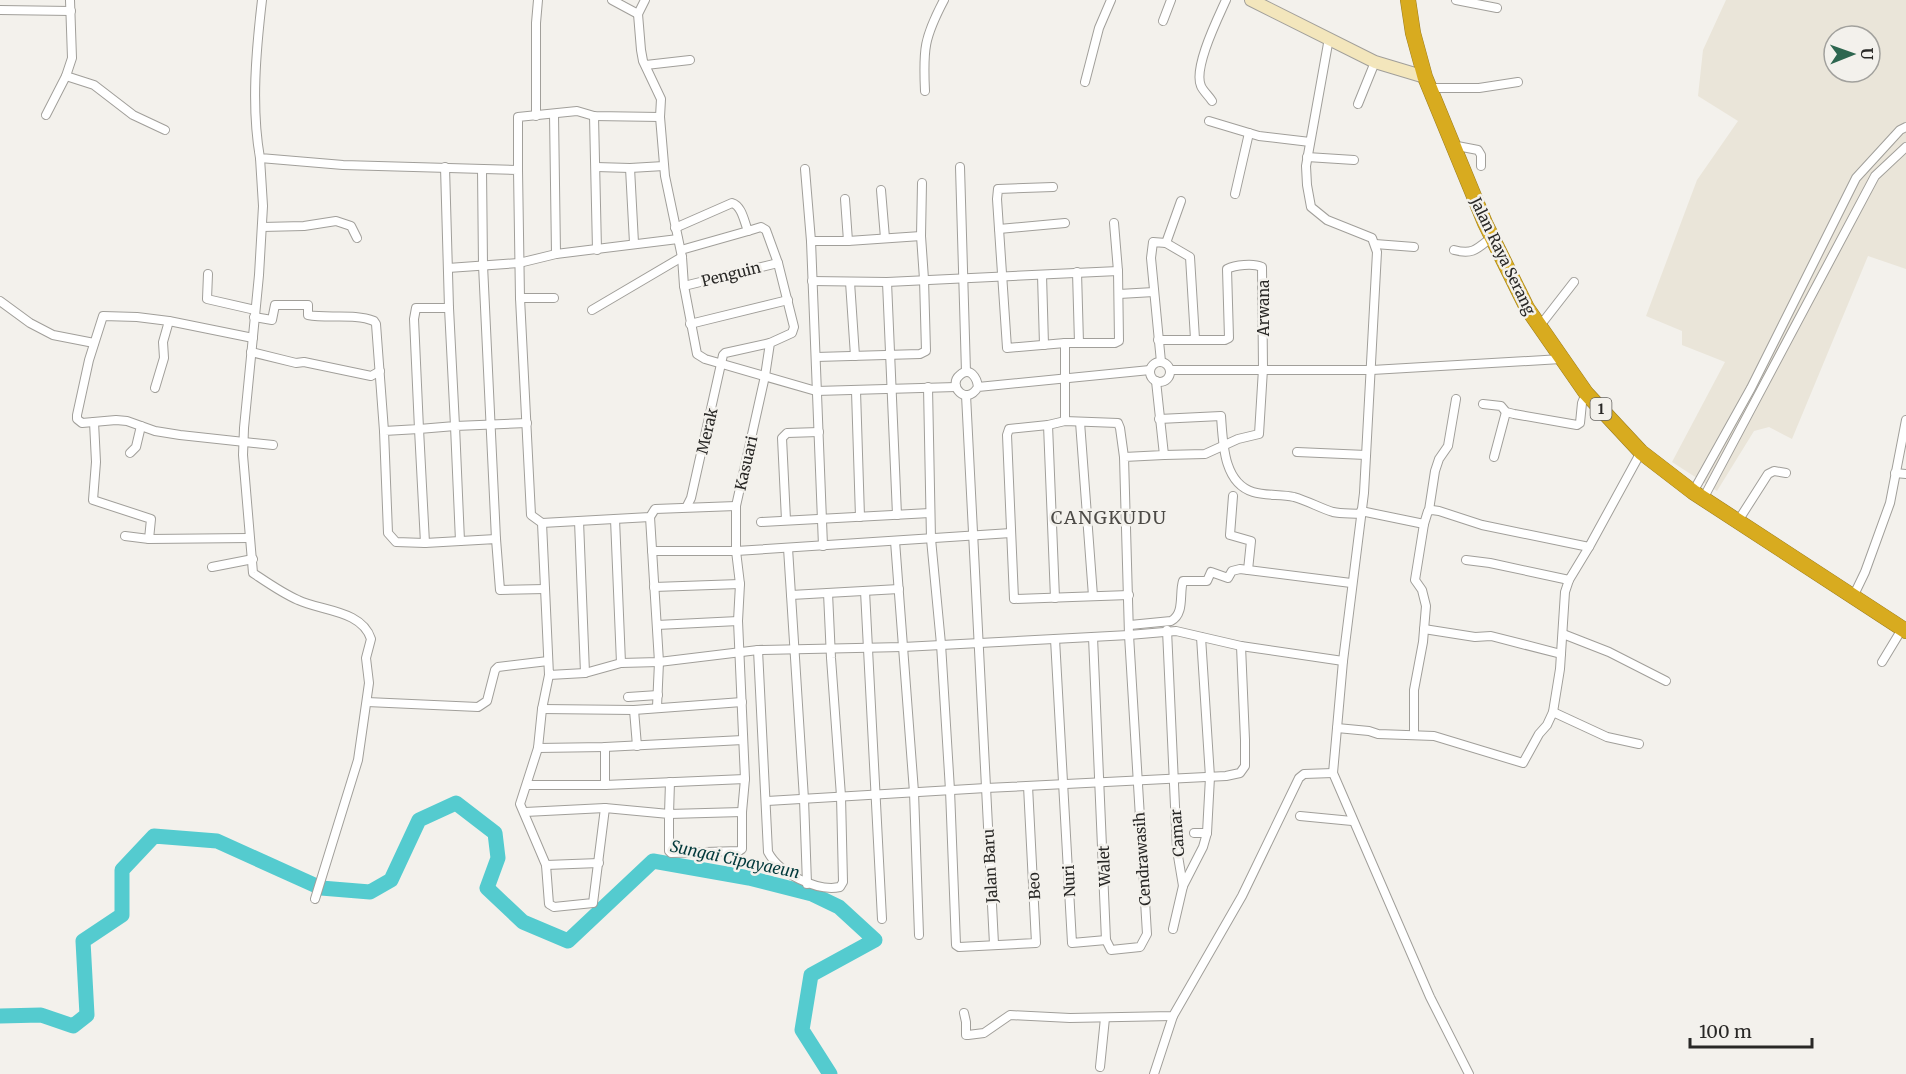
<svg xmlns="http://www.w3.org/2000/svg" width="1906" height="1074" font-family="Merriweather,serif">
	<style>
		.built { fill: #eae5d9; fill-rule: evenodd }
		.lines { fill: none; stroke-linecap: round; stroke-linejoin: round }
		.river { stroke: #54cbcf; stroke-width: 15 }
		.street-casing { stroke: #a19f9a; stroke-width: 10 }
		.secondary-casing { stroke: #a19f9a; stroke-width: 14 }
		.highway-casing { stroke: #9b7d21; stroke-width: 16 }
		.street { stroke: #fff; stroke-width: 8 }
		.secondary { stroke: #f3e6bc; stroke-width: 12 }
		.highway { stroke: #d8ab1f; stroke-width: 15 }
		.labels { text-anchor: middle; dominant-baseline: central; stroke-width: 5; stroke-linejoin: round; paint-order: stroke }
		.shield { fill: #f3f1ec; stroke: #666461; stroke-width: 1.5 }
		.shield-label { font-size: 14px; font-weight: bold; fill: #292826 }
		.street-label { font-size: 15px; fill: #292826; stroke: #f3f1ec }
		.water-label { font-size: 16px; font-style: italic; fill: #00383a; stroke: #f3f1ec }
		.quarter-label { font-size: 18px; letter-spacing: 1.5px; fill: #4c4a46; stroke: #f3f1ec }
	</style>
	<rect width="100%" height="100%" fill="#f3f1ec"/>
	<path class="built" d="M 1726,0 L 1906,0 L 1906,269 L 1868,256 L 1792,439 L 1769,427 L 1754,431 L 1717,491 L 1672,462 L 1725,362 L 1682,345 L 1682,331 L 1646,316 L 1697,180 L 1738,121 L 1698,96 L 1703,50 ZM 1834,36 L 1870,36 L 1870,72 L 1834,72 Z"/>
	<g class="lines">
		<polyline class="river" points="0,1016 41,1015 73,1026 87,1015 83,941 122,915 122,870 154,836 217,841 321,888 370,892 391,880 419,820 456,803 495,833 498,858 487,888 523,922 568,941 653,861 749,878 812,894 839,907 875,940 811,975 802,1030 830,1074"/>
		<defs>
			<g id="street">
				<path d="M 262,0 C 256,51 251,107 260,158 L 343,165 L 518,170 L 520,298 L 531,515 L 542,523 L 549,675 L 585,673 L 621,663 L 659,662 L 758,650 L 903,647 L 1129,635 L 1176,631 L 1241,646 L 1343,661"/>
				<polyline points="612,0 638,14"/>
				<polyline points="645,0 638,14 641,50 643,61 661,99 660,117 665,176 682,257 684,286 697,354 705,359 816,391 956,387"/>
				<polyline points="1456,0 1497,8"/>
				<polyline points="0,10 71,11"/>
				<polyline points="1163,21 1171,0"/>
				<polyline points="1329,38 1306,166 1307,185 1311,207 1327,220 1372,238 1377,252 1364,493 1343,661 1333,773 1430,997 1469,1074"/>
				<polyline points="646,65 690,60"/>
				<polyline points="66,76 94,85 133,115 165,130"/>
				<polyline points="1085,82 1099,28 1111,0"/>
				<polyline points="1429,88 1479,88 1518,82"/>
				<path d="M 925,91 C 923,49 924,38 944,0"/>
				<path d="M 1212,101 C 1209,96 1203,91 1201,86 C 1193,68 1218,18 1226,0"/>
				<polyline points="1358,104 1375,62"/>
				<polyline points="554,114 556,254"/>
				<polyline points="46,115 66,76 72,58 70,0"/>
				<polyline points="536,116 536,23 538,0"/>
				<polyline points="594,116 597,250"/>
				<polyline points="1209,121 1259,136 1310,142"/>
				<polyline points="1452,145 1478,150 1481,155 1481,166"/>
				<polyline points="1307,157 1354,160"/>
				<path d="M 260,158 L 263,206 L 259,275 L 244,428 L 243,455 L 253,573 C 268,583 282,593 298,600 C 321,611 362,610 371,639 L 366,658 L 369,683 L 358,760 L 315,899"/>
				<polyline points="445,167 449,308 416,308 414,319 419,429 384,431 388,533 396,542 425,543 496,539 500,590 545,589"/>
				<polyline points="596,167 630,168 664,166"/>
				<polyline points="960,167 966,372"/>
				<polyline points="630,168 634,243"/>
				<polyline points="482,169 483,265 496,539"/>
				<polyline points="805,169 811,241 823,546"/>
				<polyline points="518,170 518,117 577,111 594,116 660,117"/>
				<polyline points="1053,187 998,189 997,199 1007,348 1065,343 1115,343 1119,341 1118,271 1114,223"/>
				<polyline points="881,190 885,238"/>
				<polyline points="1235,194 1249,133"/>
				<polyline points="845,199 848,241"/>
				<polyline points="262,227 304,226 336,221 351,226 357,238"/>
				<polyline points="999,229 1065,223"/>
				<polyline points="811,241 848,241 921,236"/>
				<polyline points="1166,243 1181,201"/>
				<polyline points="1375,244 1414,247"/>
				<polyline points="681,250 748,231"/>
				<path d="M 1454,250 C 1473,255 1477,249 1492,237"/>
				<polyline points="448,268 519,263 556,254 678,239"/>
				<polyline points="1077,272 1079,343"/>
				<polyline points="208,274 207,299 255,310"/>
				<polyline points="1042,275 1044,345"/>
				<polyline points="812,281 887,282 1118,271"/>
				<polyline points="850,282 855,356"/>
				<polyline points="887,282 897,515"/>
				<polyline points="684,286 778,263"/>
				<polyline points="1119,294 1154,292"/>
				<polyline points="520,298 554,298"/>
				<polyline points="0,301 30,323 53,335 94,343"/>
				<polyline points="592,310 682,257"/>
				<path d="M 254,317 L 272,320 L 275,305 L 308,305 L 308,315 C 329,319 354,313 374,321 L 376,324 L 384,431"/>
				<polyline points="169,321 253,338"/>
				<polyline points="690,324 788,300"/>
				<polyline points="1539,327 1574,282"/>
				<path d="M 1158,340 L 1225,340 L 1229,338 L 1227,269 C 1235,265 1253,263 1262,267 L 1263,369 L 1259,434 L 1238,439 L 1205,454 L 1164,455"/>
				<polyline points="251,352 296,363 304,362 371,376 380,371"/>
				<polyline points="816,357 920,354 926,351 924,279 921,236 922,183"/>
				<circle cx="1160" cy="372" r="10"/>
				<polyline points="1161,362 1151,258 1153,242 1166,243 1190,257 1195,339"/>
				<polyline points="1171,370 1372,370 1561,359"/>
				<polyline points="928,387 931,539 941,644 950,790 956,945 959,947 1036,943 1028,786"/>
				<path d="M 978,387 C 977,378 970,366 960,375 C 947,385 966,407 978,387 L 1150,370"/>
				<polyline points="155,388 164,358 163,342 169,321 137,317 103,316 89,360 77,415 77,419 82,423 116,420 127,421 155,431 180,435 273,445"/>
				<polyline points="856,391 860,517"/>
				<polyline points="966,395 994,944"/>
				<polyline points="1483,404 1501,406 1506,412 1514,414 1577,425 1580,423 1582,403 1586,393"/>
				<path d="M 1159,419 L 1221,416 C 1223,442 1223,483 1253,492 C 1266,496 1281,494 1294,497 C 1308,501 1320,508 1333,512 C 1342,514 1352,513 1361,514"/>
				<polyline points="1065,421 1065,343"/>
				<polyline points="94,422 96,462 93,500 151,519 149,539"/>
				<polyline points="1080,422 1093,596"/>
				<polyline points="1048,425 1055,598"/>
				<polyline points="1297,452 1366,455"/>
				<polyline points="130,453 136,447 141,426"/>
				<polyline points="1124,457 1120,428 1118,423 1065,421 1048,425 1009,429 1007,435 1014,599 1129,595"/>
				<polyline points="1494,457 1506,412"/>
				<polyline points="1895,473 1906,474"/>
				<polyline points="1693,492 1751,388 1856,178 1900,130 1906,127"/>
				<polyline points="1233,496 1230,535 1251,541 1248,570"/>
				<polyline points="1703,499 1875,176 1906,147"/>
				<polyline points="687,506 691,498 723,355 725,353 770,343"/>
				<polyline points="1429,510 1435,471 1439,459 1448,446 1456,399"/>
				<polyline points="1361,511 1424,524"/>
				<polyline points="650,517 659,662 657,707"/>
				<polyline points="615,519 621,663"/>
				<polyline points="786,520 782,438 787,433 819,432"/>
				<polyline points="579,521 585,673"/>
				<polyline points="1738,521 1768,474 1774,471 1786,473"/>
				<polyline points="761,522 930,513"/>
				<polyline points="542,523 650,517 655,509 736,506"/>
				<polyline points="125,536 149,539 249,538"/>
				<polyline points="460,541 455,426 527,423"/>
				<polyline points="895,541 914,792 919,935"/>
				<polyline points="425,543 419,429 455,426 449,308"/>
				<polyline points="788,548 804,799 807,884"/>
				<polyline points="652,551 736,551 1011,533"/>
				<polyline points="1466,560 1490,563 1569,580"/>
				<polyline points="212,567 253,559"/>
				<polyline points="654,587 740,584"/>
				<polyline points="865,591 882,919"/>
				<polyline points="791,595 899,589"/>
				<polyline points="1853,597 1865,572 1890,503 1906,420"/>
				<polyline points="657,625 738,621"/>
				<path d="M 1130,625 L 1171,621 C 1185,614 1179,593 1183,581 L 1207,581 L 1211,572 L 1228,578 L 1232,571 L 1240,569 L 1351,583"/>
				<polyline points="1424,629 1475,637 1491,636 1561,654"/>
				<polyline points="1167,630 1177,850 1183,886"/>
				<polyline points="1563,634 1609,652 1666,681"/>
				<polyline points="1093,637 1106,940 1111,950 1140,947 1147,934 1129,635 1124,457 1164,455 1156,381"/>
				<polyline points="1055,639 1072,943 1106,940"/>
				<path d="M 758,650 L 768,852 C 779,873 817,892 840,887 L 843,882 L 841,796 L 831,658 L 828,593"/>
				<polyline points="1882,662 1902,629"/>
				<path d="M 549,675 L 542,709 L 538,748 L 520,804 L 546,865 L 549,904 L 554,907 L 593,903 L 605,808 L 669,814 L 669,851 L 671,853 L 739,851 L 742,849 L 742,812 L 745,779 L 738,621 L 740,584 L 736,551 L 736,506 L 765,376 L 770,343 L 792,333 L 794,327 L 778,263 L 766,230 L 761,227 L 748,231 C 744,221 742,206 732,203 L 675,228"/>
				<polyline points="628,697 658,695"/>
				<polyline points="367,702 478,707 487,701 495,670 498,667 548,661"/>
				<polyline points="542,709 634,710 742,702"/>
				<polyline points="634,710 637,746"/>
				<polyline points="1553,712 1607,737 1639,744"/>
				<polyline points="1337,728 1369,731 1378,734 1434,736 1523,763 1539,734 1547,725 1553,712 1560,669 1565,592 1569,580 1589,547"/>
				<polyline points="1414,735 1414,690 1423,642 1426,606 1422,590 1415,580 1424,524 1428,511 1432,510 1439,511 1482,525 1589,547 1641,452"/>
				<polyline points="605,747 605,785"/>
				<polyline points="538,748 605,747 743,740"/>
				<polyline points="670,782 669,814 742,812"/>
				<polyline points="527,785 605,785 745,779"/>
				<polyline points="767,801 986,788 1226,776 1240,773 1245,766 1245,740 1241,646"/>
				<polyline points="525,812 605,808"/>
				<polyline points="1300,816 1352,821"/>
				<polyline points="1194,833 1207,833"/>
				<polyline points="546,865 599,863"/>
				<polyline points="1173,929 1183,886 1203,847 1207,833 1210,777 1201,637"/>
				<polyline points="964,1013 966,1022 966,1035 968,1035 984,1033 1010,1015 1070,1018 1173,1016 1242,896 1299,778 1304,774 1333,773"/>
				<polyline points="1100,1067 1105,1018"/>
				<polyline points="1154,1074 1173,1016"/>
			</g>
			<polyline id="secondary" points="1251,0 1375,62 1425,77"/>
			<polyline id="highway" points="1408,0 1413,33 1425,77 1485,223 1527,308 1586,393 1641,452 1693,492 1906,631"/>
		</defs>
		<use href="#street" class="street-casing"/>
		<use href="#secondary" class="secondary-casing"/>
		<use href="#highway" class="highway-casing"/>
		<use href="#street" class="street"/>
		<use href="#secondary" class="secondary"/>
		<use href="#highway" class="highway"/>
	</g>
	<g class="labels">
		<rect class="shield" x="1590.5" y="398" width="21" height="22" rx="4.5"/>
		<g class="shield-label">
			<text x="1601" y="409">1</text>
		</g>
		<g class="street-label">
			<text transform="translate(1503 256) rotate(64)">Jalan Raya Serang</text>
			<text transform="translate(731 274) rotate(-14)">Penguin</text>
			<text transform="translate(1263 308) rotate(-90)">Arwana</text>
			<text transform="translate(707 431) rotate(-77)">Merak</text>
			<text transform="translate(746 463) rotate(-77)">Kasuari</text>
			<text transform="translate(1177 833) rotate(-94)">Camar</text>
			<text transform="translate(1142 859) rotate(-94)">Cendrawasih</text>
			<text transform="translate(990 866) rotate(-93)">Jalan Baru</text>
			<text transform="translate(1104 866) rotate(-92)">Walet</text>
			<text transform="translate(1069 881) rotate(-93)">Nuri</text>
			<text transform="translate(1034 886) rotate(-93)">Beo</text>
		</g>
		<g class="water-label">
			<text transform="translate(735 859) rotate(12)">Sungai Cipayaeun</text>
		</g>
		<g class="quarter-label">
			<text x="1109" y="517">CANGKUDU</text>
		</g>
	</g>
	<g transform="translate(1852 54) rotate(89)"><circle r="28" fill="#f3f1ec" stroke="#a2a19d" stroke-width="1.5"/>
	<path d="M0-4.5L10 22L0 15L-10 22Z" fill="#2d664f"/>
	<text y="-9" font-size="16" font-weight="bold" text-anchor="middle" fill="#292826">U</text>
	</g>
	<path d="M1690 1038v9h122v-9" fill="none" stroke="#292826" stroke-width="3"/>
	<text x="1699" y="1038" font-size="18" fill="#292826" stroke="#f3f1ec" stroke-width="4.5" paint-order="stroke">100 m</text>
</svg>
